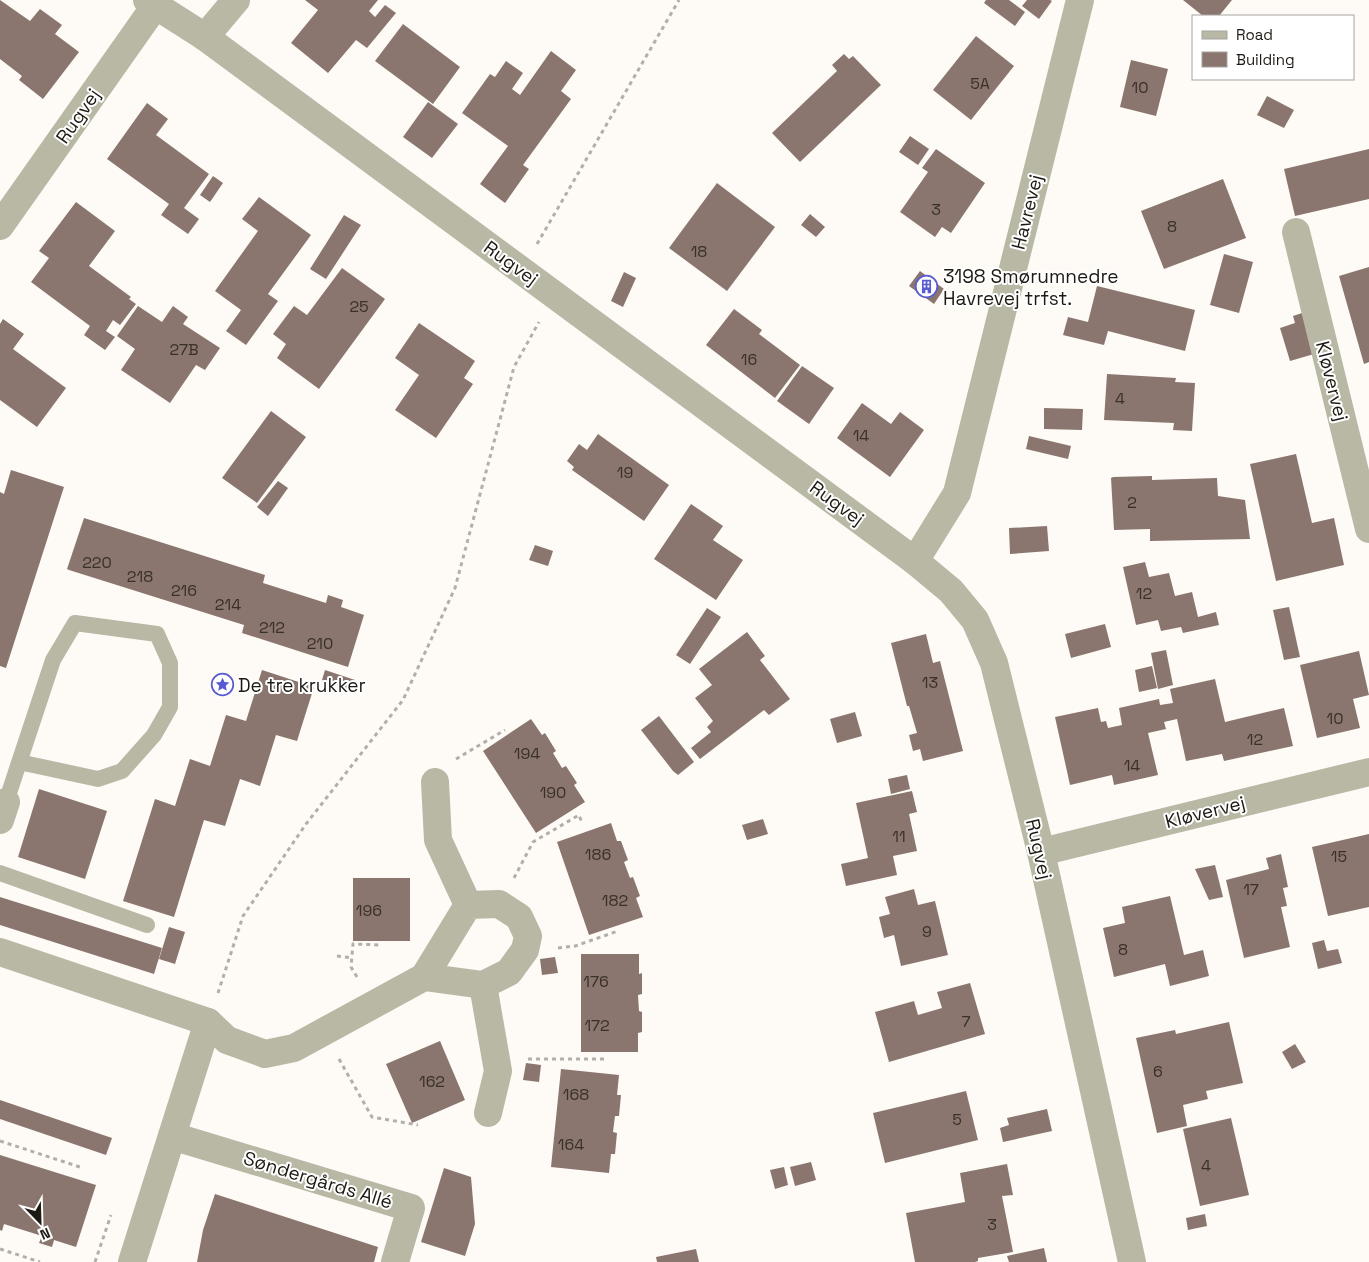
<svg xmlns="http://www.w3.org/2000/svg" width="1369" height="1262" font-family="'Space Grotesk',sans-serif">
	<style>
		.building { fill: #8a766e }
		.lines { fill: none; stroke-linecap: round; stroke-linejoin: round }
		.path { stroke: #b2afaa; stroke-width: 3; stroke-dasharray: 4 4; stroke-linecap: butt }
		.lane { stroke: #b8b8a5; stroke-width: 16 }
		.street { stroke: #b8b8a5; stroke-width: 28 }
		.labels { text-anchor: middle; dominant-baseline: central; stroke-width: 4; stroke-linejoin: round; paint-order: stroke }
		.number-label { font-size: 16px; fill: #39302a }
		.street-label { font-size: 19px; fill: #1e1913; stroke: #fff }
		.poi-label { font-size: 19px; fill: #1e1913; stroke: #fff; text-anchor: start }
	</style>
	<rect width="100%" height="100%" fill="#fefbf7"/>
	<g class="building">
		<polygon points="0,0 30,21 40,9 62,25 55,34 79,52 43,99 19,80 22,76 0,59"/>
		<polygon points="305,0 378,0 369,11 375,17 385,5 396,13 367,48 356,40 328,73 291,43 318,10"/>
		<polygon points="986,0 1009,0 1025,12 1015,26 984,3"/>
		<polygon points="1027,0 1050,0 1052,1 1039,19 1022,6"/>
		<polygon points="1183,0 1232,0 1219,16 1203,16"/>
		<polygon points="403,24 460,67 433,104 375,61"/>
		<polygon points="976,36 1014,66 971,120 933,90"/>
		<polygon points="551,51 576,70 561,91 571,99 523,165 529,169 505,203 480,184 508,146 462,113 490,74 495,77 506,61 523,73 512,89 520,95"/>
		<polygon points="844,54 849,59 853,56 881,85 800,162 772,133 837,71 832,65"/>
		<polygon points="1131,60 1168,69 1156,116 1120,107"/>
		<polygon points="1267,96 1294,110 1284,128 1257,115"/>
		<polygon points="428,102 458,124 432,158 403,137"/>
		<polygon points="147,103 168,119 156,135 209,174 184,208 199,219 188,234 161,215 169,204 107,159"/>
		<polygon points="910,136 929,149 918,165 899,152"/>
		<polygon points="936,149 985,183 951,233 942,227 935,237 900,212 928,172 922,168"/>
		<polygon points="1369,149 1369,199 1295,216 1284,169"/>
		<polygon points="213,176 223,183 210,202 200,195"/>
		<polygon points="1223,179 1246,238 1164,269 1141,211"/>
		<polygon points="717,183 775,227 727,291 669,248"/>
		<polygon points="259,197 311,235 268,294 278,301 246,345 226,331 241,310 215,291 258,231 242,219"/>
		<polygon points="76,202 115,231 89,266 131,297 129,299 136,304 120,325 113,320 106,331 115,337 105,350 84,335 90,326 31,282 49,258 39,251"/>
		<polygon points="810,214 825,227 816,237 801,225"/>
		<polygon points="344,215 361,225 326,279 310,269"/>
		<polygon points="1224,254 1253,262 1239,313 1210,305"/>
		<polygon points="1369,267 1369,362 1364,364 1339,276"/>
		<polygon points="342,268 385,299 319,389 277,358 286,344 273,334 294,306 307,315"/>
		<polygon points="920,271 944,289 934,304 909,286"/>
		<polygon points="624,272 636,278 623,307 611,301"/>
		<polygon points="1097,286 1195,310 1185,351 1108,331 1104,345 1063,335 1068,317 1088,322"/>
		<polygon points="138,306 162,322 173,306 188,317 183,324 220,348 205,370 196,365 170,403 121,370 135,349 117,336"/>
		<polygon points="734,309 762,330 759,334 800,365 775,398 706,345"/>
		<polygon points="1302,313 1314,354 1290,361 1280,328 1295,323 1293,316"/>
		<polygon points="3,319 24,334 13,349 66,388 37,427 0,400 0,324"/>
		<polygon points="419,323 475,361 464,378 473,384 436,438 395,410 419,375 395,358"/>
		<polygon points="802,366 834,388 809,424 777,401"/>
		<polygon points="1107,374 1176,378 1175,382 1195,383 1192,431 1173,430 1174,423 1104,420"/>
		<polygon points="862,403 891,424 900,412 924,430 890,477 837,438"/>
		<polygon points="1044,408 1083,409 1082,430 1044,429"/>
		<polygon points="271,411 306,437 257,503 222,478"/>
		<polygon points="598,434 669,485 644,521 572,470 574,467 567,461 579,444 587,450"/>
		<polygon points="1029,436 1071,446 1068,459 1026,449"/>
		<polygon points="1296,454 1312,523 1334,518 1344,565 1276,581 1250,464"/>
		<polygon points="11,470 64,487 6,668 0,666 0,492 4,494"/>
		<polygon points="1152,476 1152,480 1217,478 1218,496 1245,500 1250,539 1150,541 1150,529 1114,530 1111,478 1113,477"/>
		<polygon points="278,481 288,488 268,516 257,507"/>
		<polygon points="691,504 723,526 713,540 743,560 716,600 654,559"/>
		<polygon points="84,518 265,575 263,583 326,603 328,595 343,600 341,607 364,615 348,667 242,633 244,625 69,570 67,569"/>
		<polygon points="1047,526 1049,551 1010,554 1009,528"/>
		<polygon points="535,545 553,551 548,566 529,560"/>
		<polygon points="1145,562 1149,577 1169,573 1175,596 1192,592 1198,617 1216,612 1219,625 1183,633 1181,627 1161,631 1158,620 1136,625 1123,567"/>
		<polygon points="1289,607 1300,657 1284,660 1273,610"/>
		<polygon points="707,608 721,617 690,664 676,655"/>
		<polygon points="1105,624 1111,647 1071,658 1065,634"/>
		<polygon points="747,632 765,656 760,660 790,699 769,715 764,710 700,759 691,748 711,732 707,727 713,721 695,698 712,685 699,669"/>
		<polygon points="926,634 933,663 940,661 963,751 923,761 920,749 913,751 909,735 917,733 909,706 907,706 891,643"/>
		<polygon points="1166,650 1173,685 1158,689 1151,653"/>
		<polygon points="1359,651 1369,695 1353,699 1360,728 1317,738 1300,665"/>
		<polygon points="1152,666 1157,688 1139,692 1135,670"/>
		<polygon points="262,670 314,687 297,741 276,735 260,786 240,779 225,826 204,820 174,917 123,901 155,799 175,806 190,759 210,766 226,715 246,721"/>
		<polygon points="325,670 355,680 352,690 322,680"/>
		<polygon points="1215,679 1225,722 1284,708 1293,746 1224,761 1222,754 1186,761 1177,719 1164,722 1166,729 1148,733 1158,775 1114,785 1112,775 1070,785 1055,717 1098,708 1101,722 1106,721 1108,728 1122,725 1119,708 1159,699 1160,705 1173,703 1170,689"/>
		<polygon points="855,712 862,736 837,743 830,719"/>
		<polygon points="659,716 694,762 678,775 673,771 641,730"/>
		<polygon points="531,719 542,735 545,733 556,751 553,753 562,768 566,766 577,783 574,785 585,802 536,833 483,751"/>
		<polygon points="907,775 910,789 891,794 888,779"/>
		<polygon points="39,789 107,811 85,879 18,857"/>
		<polygon points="912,791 917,812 909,814 917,851 893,856 897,875 846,886 841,864 868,858 856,803"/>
		<polygon points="763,819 768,834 747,840 742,825"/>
		<polygon points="611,823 617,841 621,841 628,860 624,862 630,878 633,877 640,896 636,898 643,917 589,935 557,842"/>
		<polygon points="1369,834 1369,907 1328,916 1312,847"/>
		<polygon points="1281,854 1288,887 1283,888 1287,906 1281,907 1290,947 1244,958 1226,880 1269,869 1266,858"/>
		<polygon points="1215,865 1223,897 1209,900 1195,869"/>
		<rect x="353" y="878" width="57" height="63"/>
		<polygon points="914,889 918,905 935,901 948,955 901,966 894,935 884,938 879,917 890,914 885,897"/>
		<polygon points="1170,896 1184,955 1203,950 1209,976 1170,986 1165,964 1114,977 1103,928 1125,923 1122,907"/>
		<polygon points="0,897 162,948 154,974 0,925"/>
		<polygon points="169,927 185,932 175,964 159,959"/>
		<polygon points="1324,940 1327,951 1338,949 1342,963 1318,969 1312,943"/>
		<polygon points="581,954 639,954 639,974 642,973 642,994 638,995 639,1011 642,1012 642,1032 638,1033 638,1052 581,1052"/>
		<polygon points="555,957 558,973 542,975 540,959"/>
		<polygon points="970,983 985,1034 889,1062 875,1012 914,1001 918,1015 942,1008 937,992"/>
		<polygon points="1229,1022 1243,1083 1206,1091 1208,1099 1183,1105 1187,1126 1157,1133 1136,1038 1175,1030 1176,1034"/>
		<polygon points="440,1041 465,1100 412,1123 386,1064"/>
		<polygon points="1295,1044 1306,1062 1292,1069 1282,1052"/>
		<polygon points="526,1063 541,1065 539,1082 523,1080"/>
		<polygon points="561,1069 619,1075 617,1095 621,1095 619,1116 615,1116 613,1132 617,1133 615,1154 611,1154 609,1173 551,1167"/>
		<polygon points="966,1091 978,1140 885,1163 873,1113"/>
		<polygon points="0,1100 112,1138 106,1155 0,1119"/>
		<polygon points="1047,1109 1052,1131 1003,1142 1000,1128 1009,1125 1007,1118"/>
		<polygon points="1231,1118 1249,1195 1200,1206 1183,1129"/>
		<polygon points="0,1155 96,1185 76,1247 54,1240 52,1247 39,1243 42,1236 4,1224 2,1231 0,1230"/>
		<polygon points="811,1162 816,1180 795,1186 790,1167"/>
		<polygon points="1007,1164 1013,1195 1002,1196 1013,1252 978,1258 978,1261 975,1262 915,1262 906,1213 965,1202 960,1173"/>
		<polygon points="784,1167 788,1185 775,1189 770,1170"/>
		<polygon points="444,1168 471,1177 475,1224 465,1256 421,1242"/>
		<polygon points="215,1194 378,1247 374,1262 197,1262 203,1230"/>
		<polygon points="1205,1214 1207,1226 1188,1230 1186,1218"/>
		<polygon points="1044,1248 1047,1262 1009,1262 1007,1256"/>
		<polygon points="696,1249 699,1262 657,1262 656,1257"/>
	</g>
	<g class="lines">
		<g class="path">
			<polyline points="537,244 679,0"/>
			<polyline points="456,759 505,730"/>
			<polyline points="514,878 533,842 579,815 582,823"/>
			<polyline points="558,948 575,946 618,931"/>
			<polyline points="337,956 352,958"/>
			<polyline points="357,977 351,967 353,944 381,945"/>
			<polyline points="218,993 243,916 306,824 403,700 455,588 514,367 539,322"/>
			<polyline points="339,1059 372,1117 418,1125"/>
			<polyline points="528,1059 608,1059"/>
			<polyline points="0,1141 80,1167"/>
			<polyline points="0,1249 40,1262"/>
			<polyline points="95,1262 111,1215"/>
		</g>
		<g class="lane">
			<polyline points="6,802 53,660 75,623 157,634 170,663 170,707 154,735 122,771 98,779 19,762"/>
			<polyline points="0,873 147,925"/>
		</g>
		<g class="street">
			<polyline points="147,0 205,37 915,561 951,591 975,620 994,663 1041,852 1132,1262"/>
			<polyline points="205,37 236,0"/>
			<polyline points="0,226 155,6"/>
			<polyline points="1296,232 1369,529"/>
			<polyline points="915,561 957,493 1080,0"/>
			<polyline points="435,782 438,840 468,905"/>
			<polyline points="0,820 6,802"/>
			<polyline points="1041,852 1369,772"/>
			<polyline points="0,952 208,1022 227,1040 265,1054 294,1048 424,977 468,905 499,904 519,917 528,936 525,950 509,972 483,985 424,977"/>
			<polyline points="483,985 498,1071 488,1113"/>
			<polyline points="172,1136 411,1208 395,1262"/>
			<polyline points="132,1262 208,1022"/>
		</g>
	</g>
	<defs>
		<symbol id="building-ring" viewBox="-11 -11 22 22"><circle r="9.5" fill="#fff" stroke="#595bd2" stroke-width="1.5"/><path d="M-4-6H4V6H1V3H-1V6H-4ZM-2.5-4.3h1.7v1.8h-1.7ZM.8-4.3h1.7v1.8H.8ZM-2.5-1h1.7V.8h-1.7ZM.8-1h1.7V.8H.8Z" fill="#595bd2"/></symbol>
		<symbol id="sight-ring" viewBox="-11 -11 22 22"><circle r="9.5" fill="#fff" stroke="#595bd2" stroke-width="1.5"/><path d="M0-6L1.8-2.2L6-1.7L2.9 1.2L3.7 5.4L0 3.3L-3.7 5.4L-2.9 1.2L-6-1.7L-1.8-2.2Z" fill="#595bd2"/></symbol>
	</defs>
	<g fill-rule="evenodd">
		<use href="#building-ring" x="914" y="274" width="25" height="25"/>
		<use href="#sight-ring" x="210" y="672" width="25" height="25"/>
	</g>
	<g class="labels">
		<g class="number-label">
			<text x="980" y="83">5A</text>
			<text x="1140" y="87">10</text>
			<text x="936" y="209">3</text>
			<text x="1172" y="226">8</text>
			<text x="699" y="251">18</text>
			<text x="359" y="306">25</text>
			<text x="184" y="349">27B</text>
			<text x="749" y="359">16</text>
			<text x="1120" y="398">4</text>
			<text x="861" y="435">14</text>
			<text x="625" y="472">19</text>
			<text x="1132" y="502">2</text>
			<text x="97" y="562">220</text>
			<text x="140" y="576">218</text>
			<text x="184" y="590">216</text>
			<text x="1144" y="593">12</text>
			<text x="228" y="604">214</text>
			<text x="272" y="627">212</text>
			<text x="320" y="643">210</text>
			<text x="930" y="682">13</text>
			<text x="1335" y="718">10</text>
			<text x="1255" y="739">12</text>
			<text x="527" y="753">194</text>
			<text x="1132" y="765">14</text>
			<text x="553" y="792">190</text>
			<text x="899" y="836">11</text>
			<text x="598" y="854">186</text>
			<text x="1339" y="856">15</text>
			<text x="1251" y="889">17</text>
			<text x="615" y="900">182</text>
			<text x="369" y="910">196</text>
			<text x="927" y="931">9</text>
			<text x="1123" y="949">8</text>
			<text x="596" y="981">176</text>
			<text x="966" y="1021">7</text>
			<text x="597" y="1025">172</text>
			<text x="1158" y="1071">6</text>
			<text x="432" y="1081">162</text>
			<text x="576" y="1094">168</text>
			<text x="957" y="1119">5</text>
			<text x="571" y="1144">164</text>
			<text x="1206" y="1165">4</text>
			<text x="992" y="1224">3</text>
		</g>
		<g class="street-label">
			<text transform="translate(78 116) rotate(-55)">Rugvej</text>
			<text transform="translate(1027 212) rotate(-76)">Havrevej</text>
			<text transform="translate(511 263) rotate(36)">Rugvej</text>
			<text transform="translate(1332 381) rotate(76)">Kløvervej</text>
			<text transform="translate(837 503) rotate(36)">Rugvej</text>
			<text transform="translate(1205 812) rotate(-14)">Kløvervej</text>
			<text transform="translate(1039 849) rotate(77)">Rugvej</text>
			<text transform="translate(318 1180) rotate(17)">Søndergårds Allé</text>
		</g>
		<g class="poi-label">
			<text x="943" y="276">3198 Smørumnedre<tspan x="943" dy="22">Havrevej trfst.</tspan></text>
			<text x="238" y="685">De tre krukker</text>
		</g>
	</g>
	<rect x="1192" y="15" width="162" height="65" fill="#ffffff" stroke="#a5a3a1"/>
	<rect x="1202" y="31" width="25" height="8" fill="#b8b8a5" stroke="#a5a3a1"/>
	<text x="1236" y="40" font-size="15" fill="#1e1913">Road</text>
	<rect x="1202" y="52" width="25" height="15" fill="#8a766e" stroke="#a5a3a1"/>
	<text x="1236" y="65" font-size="15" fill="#1e1913">Building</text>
	<g transform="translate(40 1222) rotate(157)" stroke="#ffffff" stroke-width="4" paint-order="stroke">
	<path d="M0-4L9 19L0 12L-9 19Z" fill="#1e1913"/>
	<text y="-8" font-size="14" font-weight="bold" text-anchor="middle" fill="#1e1913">N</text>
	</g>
</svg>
